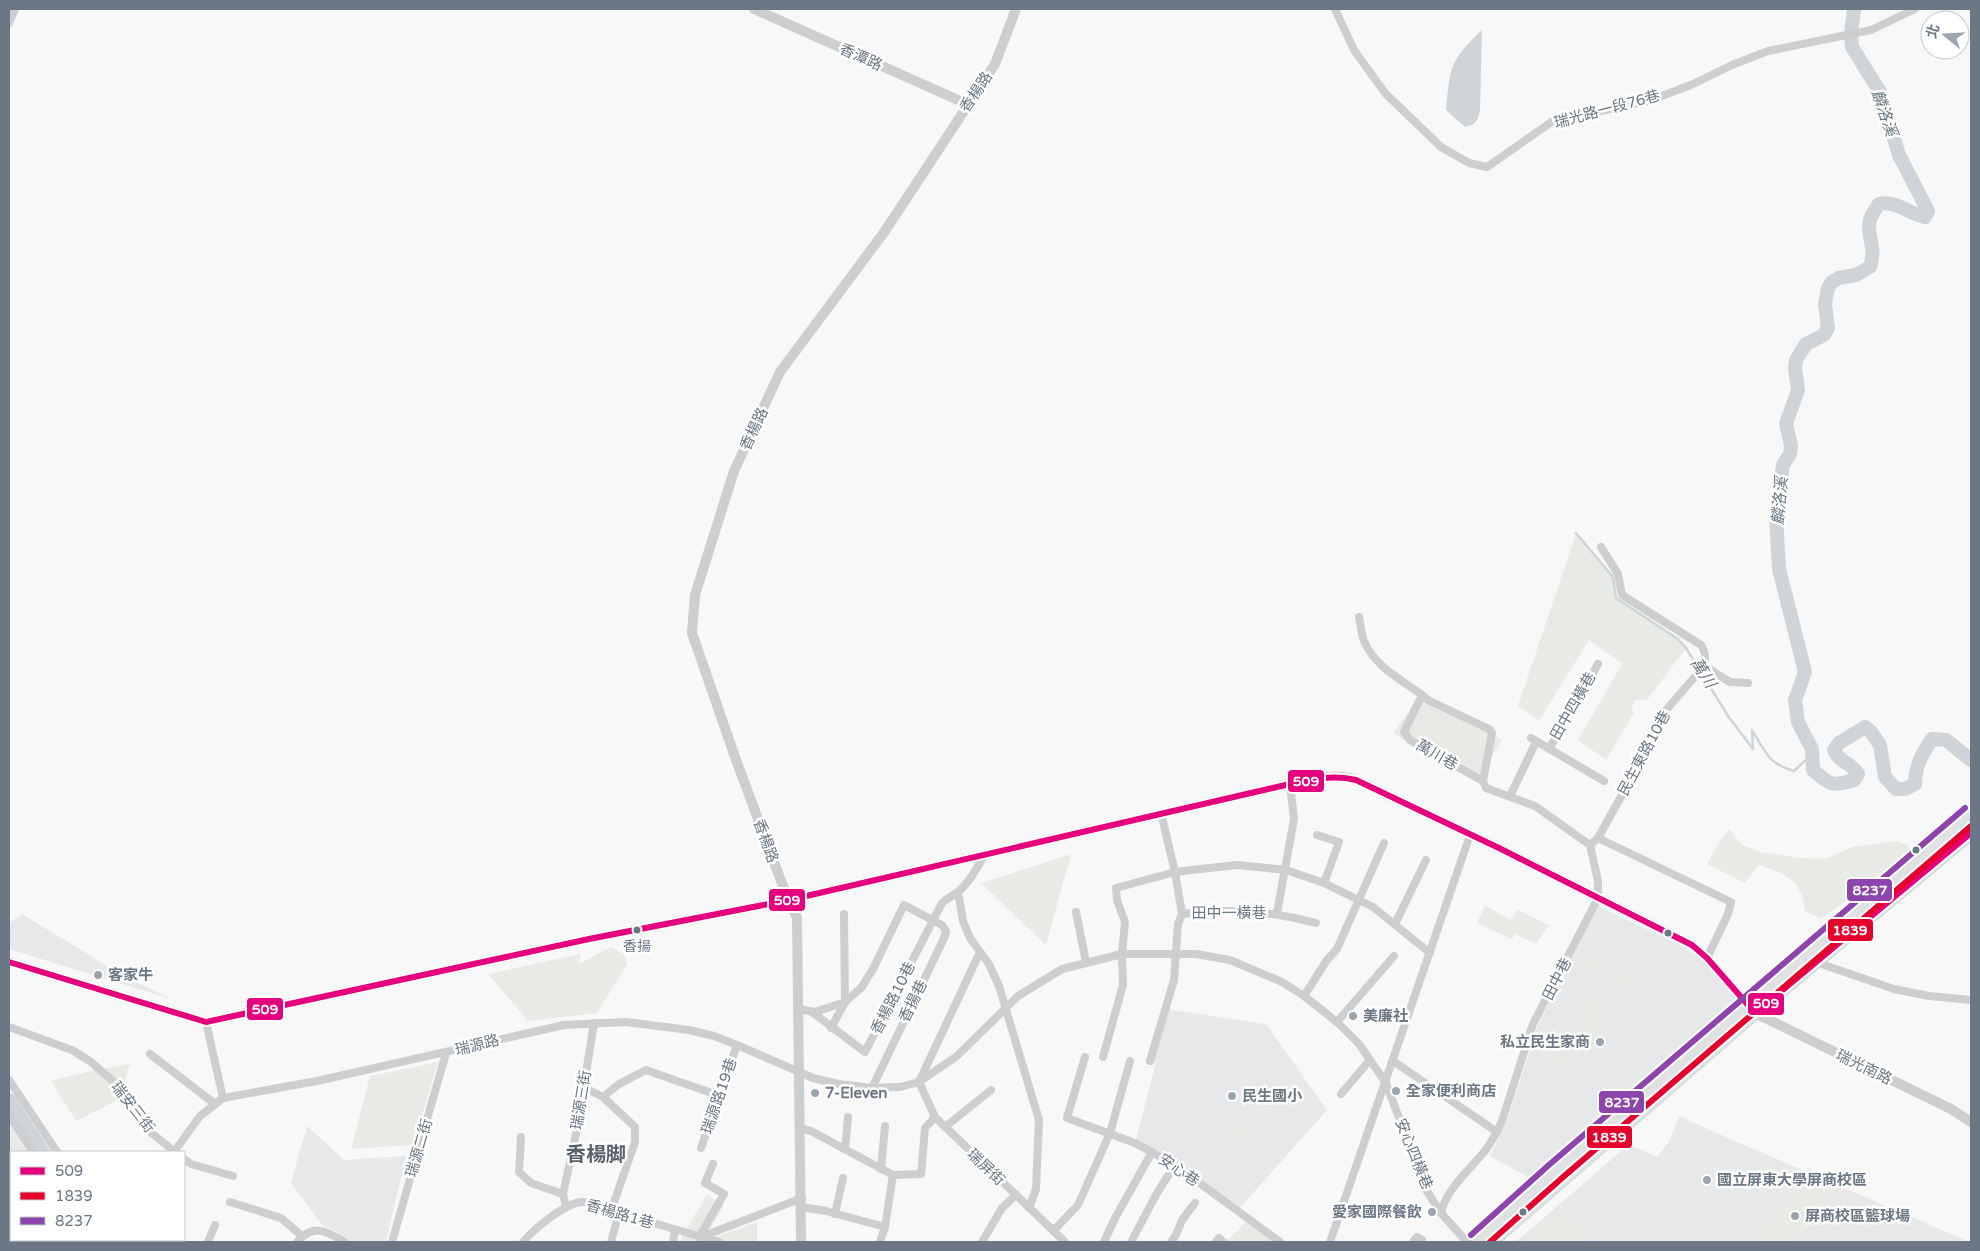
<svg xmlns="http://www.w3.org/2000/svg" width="1980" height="1251" font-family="'Varela Round','Noto Sans TC',sans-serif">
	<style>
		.built { fill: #e7e8e9 }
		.green { fill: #e8eae6; fill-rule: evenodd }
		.water { fill: #ced4d8 }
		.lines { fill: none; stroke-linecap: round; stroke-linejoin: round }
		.stream { stroke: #ced4d8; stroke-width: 2.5 }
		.river { stroke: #ced4d8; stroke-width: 14 }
		.primary-casing { stroke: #d5d6d7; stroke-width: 14 }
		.minor { stroke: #cdcecf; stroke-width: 8 }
		.tertiary { stroke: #cdcecf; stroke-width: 10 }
		.primary { stroke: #e0e1e2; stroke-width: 12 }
		.bus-1-casing { stroke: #fff; stroke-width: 10 }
		.bus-2-casing { stroke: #fff; stroke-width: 10 }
		.bus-3-casing { stroke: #fff; stroke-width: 10 }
		.bus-1 { stroke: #e5007d; stroke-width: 6 }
		.bus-2 { stroke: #e4002b; stroke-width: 6 }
		.bus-3 { stroke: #8e44ad; stroke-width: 6 }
		.bus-dot { fill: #6b7785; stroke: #fff; stroke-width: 2 }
		.poi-dot { fill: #9ca4ad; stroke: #fff; stroke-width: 2 }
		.labels { text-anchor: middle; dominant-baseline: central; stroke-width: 5; stroke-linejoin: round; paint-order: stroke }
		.bus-label { font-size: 14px; fill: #6b7785; stroke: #fff }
		.street-label { font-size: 15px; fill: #6b7785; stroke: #fff }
		.poi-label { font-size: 15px; font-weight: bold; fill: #6b7785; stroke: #fff; text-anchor: start }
		.water-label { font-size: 16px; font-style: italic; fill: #677780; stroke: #fff }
		.district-label { font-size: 20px; font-weight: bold; fill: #58616b; stroke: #fff }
		.line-badge { stroke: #fff; stroke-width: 2 }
		.badge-label { font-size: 14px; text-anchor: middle; font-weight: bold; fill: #fff }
	</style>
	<rect width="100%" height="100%" fill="#f8f8f8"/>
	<g class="built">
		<polygon points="1598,906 1678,944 1701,958 1740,1004 1729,1005 1678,1055 1548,1164 1535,1181 1490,1156 1508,1118 1538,1025"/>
		<polygon points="22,914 122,975 171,999 9,949 9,923"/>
		<polygon points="1165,1009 1266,1024 1327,1110 1237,1211 1175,1165 1135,1143 1156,1063 1150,1061"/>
		<polygon points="1679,1116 1728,1138 1970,1242 1516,1242 1629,1144 1657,1157 1670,1140"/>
		<polygon points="307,1126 344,1160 406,1156 386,1242 354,1242 333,1230 323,1226 291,1183"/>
	</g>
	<g class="green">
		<polygon points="1576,533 1613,577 1616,598 1678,639 1686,648 1647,700 1635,700 1631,709 1634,713 1606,760 1578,740 1622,664 1589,640 1539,721 1518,706"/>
		<polygon points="1423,692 1502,740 1476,782 1393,733"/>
		<path d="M 1729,829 L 1742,845 L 1761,852 L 1800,858 L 1819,859 L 1830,857 L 1852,847 L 1895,841 L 1905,844 L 1914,852 L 1821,919 L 1805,911 C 1802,880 1786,874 1759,865 L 1745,883 L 1707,864 L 1720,841 Z"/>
		<polygon points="1071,854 1046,945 982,884 982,883"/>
		<polygon points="1485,905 1510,920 1518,910 1549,925 1536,944 1515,934 1512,939 1477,923"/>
		<polygon points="611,947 624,954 627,964 597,1013 528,1021 488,974 581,954 579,964"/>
		<polygon points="1587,952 1601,959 1589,985 1575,978"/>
		<path d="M 1621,972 C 1642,976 1649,988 1640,1009 L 1570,1066 C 1559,1066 1553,1063 1544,1056 L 1543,1047 L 1545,1036 L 1613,973 ZM 1622,982 L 1631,983 C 1635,993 1636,999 1631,1009 L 1573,1059 C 1564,1060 1558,1058 1552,1051 L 1553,1040 L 1616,984 Z"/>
		<polygon points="1599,1002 1613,1018 1589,1038 1576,1023"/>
		<polygon points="438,1062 413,1145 351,1149 370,1076"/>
		<polygon points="130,1064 120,1099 76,1121 51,1081 87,1072"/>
		<path d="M 1289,1075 L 1293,1078 L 1284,1088 C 1340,1099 1282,1144 1263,1164 C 1244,1168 1235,1161 1231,1143 L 1221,1153 L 1216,1147 ZM 1279,1097 L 1295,1098 C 1298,1102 1302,1106 1301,1112 C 1299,1121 1270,1147 1262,1154 C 1254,1157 1248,1156 1242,1149 L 1242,1136 Z"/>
		<polygon points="9,1123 28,1152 11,1152 11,1179 9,1176"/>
		<polygon points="1809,1167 1838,1190 1797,1242 1752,1242"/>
		<polygon points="707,1195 724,1205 703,1242 757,1222 757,1242 680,1242 682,1236"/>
		<polygon points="1561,1209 1588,1225 1587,1242 1523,1242"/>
		<polygon points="1246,1222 1272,1241 1272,1242 1228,1242 1224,1238 1229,1239"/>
	</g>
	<path class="water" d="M 1482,30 L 1480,110 C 1478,120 1476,125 1465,127 L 1446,110 C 1450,67 1450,60 1482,30 Z"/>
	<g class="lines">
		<path class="stream" d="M 1576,533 L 1613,577 L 1616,598 L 1678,639 L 1686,648 L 1728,716 L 1753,749 L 1752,730 C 1765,751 1768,764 1794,771 L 1812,754"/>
		<g class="river">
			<path d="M 1854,9 L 1851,33 L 1852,47 L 1880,92 L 1899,155 L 1928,211 L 1925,217 C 1908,214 1897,200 1879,204 C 1875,210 1869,217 1869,226 C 1869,243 1876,247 1870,267 L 1856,275 L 1839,278 L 1832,282 L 1828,288 L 1825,304 L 1828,328 L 1824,335 L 1806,344 L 1796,360 L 1795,368 L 1798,390 L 1786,424 L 1791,445 L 1790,454 L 1783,465 L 1776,517 L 1779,569 L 1805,672 L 1795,700 L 1798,722 L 1812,749 L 1813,770 C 1831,785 1831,787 1854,780 L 1858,774 C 1851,762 1839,763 1834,750 L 1839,743 L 1865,727 L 1871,732 L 1880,745 L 1885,777 L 1896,789 L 1905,789 L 1915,784 C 1915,766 1922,754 1932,739 L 1946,740 L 1971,760"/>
			<polyline points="9,1100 43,1152"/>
			<polyline points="99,1240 101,1242"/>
		</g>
		<defs>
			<g id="primary">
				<polyline points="1477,1242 1556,1171 1971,815"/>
				<polyline points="1491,1242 1755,1013 1971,833"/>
			</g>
		</defs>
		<use href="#primary" class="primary-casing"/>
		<g class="minor">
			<polyline points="1335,9 1354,50 1385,93 1441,147 1469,163 1487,167 1553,121 1648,101 1691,85 1732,65 1768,51 1871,30 1915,9"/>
			<polyline points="9,23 15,9"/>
			<path d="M 1359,617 C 1361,625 1361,634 1364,641 C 1375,667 1401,679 1422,695"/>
			<polyline points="1704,666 1730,682 1748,683"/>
			<polyline points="1531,738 1604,781"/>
			<polyline points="1549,749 1598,664"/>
			<polyline points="1510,796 1536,742"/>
			<polyline points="1317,835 1339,842 1324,883"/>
			<polyline points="1598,838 1731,902 1728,914 1707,958"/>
			<path d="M 1590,845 L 1598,838 L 1628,784 L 1634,778 L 1661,716 L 1704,666 C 1706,658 1706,652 1701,645 L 1622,595 L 1618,574 L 1601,547"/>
			<polyline points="958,892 963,921 970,938 989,964 999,986 1039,1120 1036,1189 1029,1208"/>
			<polyline points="1076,912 1086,962"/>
			<polyline points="1277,913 1294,819 1290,784"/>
			<polyline points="844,914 845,1002"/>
			<path d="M 1182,914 C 1228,908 1272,911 1316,923"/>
			<polyline points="1395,924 1426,860"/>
			<polyline points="980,952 919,1082 935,1117 1065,1242"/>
			<polyline points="1814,960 1827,966 1894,989 1929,996 1971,1000"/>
			<polyline points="1304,996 1327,960 1337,949 1384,843"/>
			<polyline points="798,1009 815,1012 845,1002"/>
			<path d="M 812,1012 L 865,1052 L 942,903 C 948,897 953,896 959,891 C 970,882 978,866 985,854"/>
			<polyline points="206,1022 223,1098"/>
			<polyline points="1337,1022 1394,956"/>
			<polyline points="9,1027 72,1050 91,1062 115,1083 149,1131 175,1152"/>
			<polyline points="831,1028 845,1002 861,988 873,969 904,905 942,925 946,931 945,936 872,1088"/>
			<polyline points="150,1054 215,1104"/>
			<polyline points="1085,1057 1067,1118 1135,1143 1175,1165 1280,1242"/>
			<polyline points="1103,1057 1123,985 1122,954 1125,922 1117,900 1116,888 1175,872 1200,869 1237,865 1286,870 1324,883 1373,907 1430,953"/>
			<polyline points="1150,1061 1174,980 1178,924 1182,914 1175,872 1161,813"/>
			<polyline points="1393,1061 1497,1132"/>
			<polyline points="9,1080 57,1152"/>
			<polyline points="583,1087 603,1097 635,1127 635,1142 612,1208"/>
			<polyline points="1341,1094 1369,1061"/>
			<polyline points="603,1097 619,1084 646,1070 720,1096"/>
			<polyline points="9,1115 33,1152"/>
			<polyline points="945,1127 991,1090"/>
			<polyline points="799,1128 811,1131 893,1175 921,1174 925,1128 935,1117"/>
			<polyline points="521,1137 519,1172 531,1183 563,1194"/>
			<polyline points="701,1148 737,1045"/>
			<polyline points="845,1149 848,1117"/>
			<polyline points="174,1152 200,1116 223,1098 317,1081 564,1025 626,1022 689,1030 714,1036 737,1045 813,1078 839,1084 872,1088 900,1087 919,1082 957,1056 1018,996 1062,969 1122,954 1196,954 1230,960 1282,982 1304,996 1337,1022 1359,1044 1386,1083 1425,1188 1441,1213 1467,1242"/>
			<polyline points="184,1159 191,1164 233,1176"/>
			<polyline points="881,1169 885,1126"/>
			<polyline points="230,1202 281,1218 302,1236"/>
			<polyline points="566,1206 563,1194 578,1124 594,1023"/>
			<polyline points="802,1207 826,1211 885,1227"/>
			<path d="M 1441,1213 C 1445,1191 1470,1169 1484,1152 C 1491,1143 1497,1132 1502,1121 L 1533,1024 L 1598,898 L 1598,881 L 1590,845 L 1535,806 L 1486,788 L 1483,781 L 1410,740 L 1404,732 L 1422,695 L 1428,700 L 1489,729 L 1492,733 L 1483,781"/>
			<polyline points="835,1214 843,1178"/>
			<polyline points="1053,1231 1078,1205 1110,1133 1130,1061"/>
			<polyline points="699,1237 724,1194 705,1183 713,1164"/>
			<polyline points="701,1237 802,1198"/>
			<polyline points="86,1240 88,1242"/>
			<polyline points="113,1240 114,1242"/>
			<polyline points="150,1242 151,1240"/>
			<polyline points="208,1242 215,1225"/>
			<path d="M 297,1242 C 314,1223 326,1231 345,1242"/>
			<polyline points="392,1242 446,1053"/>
			<path d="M 523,1242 C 534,1229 564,1204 581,1202 C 590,1201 611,1208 619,1213 L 719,1242"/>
			<polyline points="611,1242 619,1213"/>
			<polyline points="673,1242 675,1230"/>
			<polyline points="880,1242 885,1227 893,1175"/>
			<polyline points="982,1242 1002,1208 1016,1195"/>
			<polyline points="1104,1242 1114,1220 1152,1152"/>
			<polyline points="1131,1242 1157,1193 1175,1165"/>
			<polyline points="1171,1242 1176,1235 1182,1220 1195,1203"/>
			<polyline points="1216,1242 1219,1238 1223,1242"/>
			<polyline points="1330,1242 1470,835"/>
			<polyline points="1413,1242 1417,1237 1422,1240"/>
		</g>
		<g class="tertiary">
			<polyline points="754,9 967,104"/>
			<path d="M 9,962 L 206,1022 L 589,939 L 789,900 L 1290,784 C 1312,780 1334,772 1356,780 L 1501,849 L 1692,945 L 1707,958 L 1755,1013 L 1951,1109 L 1971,1122"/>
			<polyline points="801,1242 797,918 781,881 735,757 692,633 695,595 734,471 780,372 885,231 995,64 1016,9"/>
		</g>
		<use href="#primary" class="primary"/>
		<defs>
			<path id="bus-1" d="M 9,962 L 206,1022 L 589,939 L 789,900 L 1290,784 C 1312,780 1333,774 1356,780 L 1501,849 L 1692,945 L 1707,958 L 1755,1013 L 1971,833"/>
			<polyline id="bus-2" points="1490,1242 1562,1178 1971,826"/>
			<polyline id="bus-3" points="1471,1235 1550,1164 1965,808"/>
		</defs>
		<use href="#bus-1" class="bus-1-casing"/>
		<use href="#bus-2" class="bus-2-casing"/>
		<use href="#bus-3" class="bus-3-casing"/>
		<use href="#bus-1" class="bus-1"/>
		<use href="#bus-2" class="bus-2"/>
		<use href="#bus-3" class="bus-3"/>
	</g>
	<g class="bus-dot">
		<circle cx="1916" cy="850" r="4.5"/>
		<circle cx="637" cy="930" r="4.5"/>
		<circle cx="1668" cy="933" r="4.5"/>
		<circle cx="1523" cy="1212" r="4.5"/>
	</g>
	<g class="poi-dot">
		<circle cx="98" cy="975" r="5"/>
		<circle cx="1353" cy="1016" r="5"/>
		<circle cx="1600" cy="1042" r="5"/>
		<circle cx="1396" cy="1091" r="5"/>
		<circle cx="815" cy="1093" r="5"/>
		<circle cx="1232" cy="1096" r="5"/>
		<circle cx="1707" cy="1180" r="5"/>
		<circle cx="1432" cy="1212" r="5"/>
		<circle cx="1795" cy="1216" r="5"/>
	</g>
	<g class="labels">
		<g class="bus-label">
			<text x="637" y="946">香揚</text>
		</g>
		<g class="street-label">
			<text transform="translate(861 57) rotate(24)">香潭路</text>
			<text transform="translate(976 92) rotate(-56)">香楊路</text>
			<text transform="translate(1607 109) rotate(-15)">瑞光路一段76巷</text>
			<text transform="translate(754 429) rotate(-65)">香楊路</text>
			<text transform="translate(1573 706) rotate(-60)">田中四橫巷</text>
			<text transform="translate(1644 753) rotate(-62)">民生東路10巷</text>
			<text transform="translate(1437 755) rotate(30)">萬川巷</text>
			<text transform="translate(766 841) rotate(70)">香楊路</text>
			<text x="1229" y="913">田中一橫巷</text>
			<text transform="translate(1557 979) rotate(-63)">田中巷</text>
			<text transform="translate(893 998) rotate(-63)">香楊路10巷</text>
			<text transform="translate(913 1001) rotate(-64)">香揚巷</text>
			<text transform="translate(477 1045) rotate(-14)">瑞源路</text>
			<text transform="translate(1864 1067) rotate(26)">瑞光南路</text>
			<text transform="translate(719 1096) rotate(-71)">瑞源路19巷</text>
			<text transform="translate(581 1100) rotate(-81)">瑞源三街</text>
			<text transform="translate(133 1107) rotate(52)">瑞安三街</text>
			<text transform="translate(419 1148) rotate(-74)">瑞源二街</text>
			<text transform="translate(1414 1154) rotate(68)">安心四橫巷</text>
			<text transform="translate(986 1167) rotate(44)">瑞屏街</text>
			<text transform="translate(1179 1170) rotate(34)">安心巷</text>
			<text transform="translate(620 1214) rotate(16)">香楊路1巷</text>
		</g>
		<g class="poi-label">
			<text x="108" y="975">客家牛</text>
			<text x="1363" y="1016">美廉社</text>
			<text x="1590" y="1042" text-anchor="end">私立民生家商</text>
			<text x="1406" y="1091">全家便利商店</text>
			<text x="825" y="1093">7-Eleven</text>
			<text x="1242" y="1096">民生國小</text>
			<text x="1717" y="1180">國立屏東大學屏商校區</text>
			<text x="1422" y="1212" text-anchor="end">愛家國際餐飲</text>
			<text x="1805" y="1216">屏商校區籃球場</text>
		</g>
		<g class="water-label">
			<text transform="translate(1884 113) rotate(71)">麟洛溪</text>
			<text transform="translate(1780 501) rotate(-85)">麟洛溪</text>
			<text transform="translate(1703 673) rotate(57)">萬川</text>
		</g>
		<g class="district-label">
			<text x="596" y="1155">香楊脚</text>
		</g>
	</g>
	<g class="line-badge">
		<rect x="1287" y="769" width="38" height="24" rx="5" fill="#e5007d"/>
		<rect x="1846" y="878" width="47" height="24" rx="5" fill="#8e44ad"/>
		<rect x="768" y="888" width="38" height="24" rx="5" fill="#e5007d"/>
		<rect x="1827" y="918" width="47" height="24" rx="5" fill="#e4002b"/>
		<rect x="1747" y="992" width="38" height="24" rx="5" fill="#e5007d"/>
		<rect x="246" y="997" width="38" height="24" rx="5" fill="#e5007d"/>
		<rect x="1598" y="1090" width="47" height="24" rx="5" fill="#8e44ad"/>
		<rect x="1586" y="1125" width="47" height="24" rx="5" fill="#e4002b"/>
	</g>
	<g class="badge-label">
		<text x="1306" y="786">509</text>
		<text x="1870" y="895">8237</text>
		<text x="787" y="905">509</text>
		<text x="1850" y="935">1839</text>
		<text x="1766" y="1008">509</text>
		<text x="265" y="1014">509</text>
		<text x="1622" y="1107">8237</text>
		<text x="1609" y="1142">1839</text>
	</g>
	<rect width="1980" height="1251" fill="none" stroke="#6b7785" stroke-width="20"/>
	<rect x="10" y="1151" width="175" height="90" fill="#ffffff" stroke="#c4c9ce"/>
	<rect x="20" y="1167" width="25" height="8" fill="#e5007d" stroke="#c4c9ce"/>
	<text x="55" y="1176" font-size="15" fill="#6b7785">509</text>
	<rect x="20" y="1192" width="25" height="8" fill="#e4002b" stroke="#c4c9ce"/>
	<text x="55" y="1201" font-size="15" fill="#6b7785">1839</text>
	<rect x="20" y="1217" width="25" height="8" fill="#8e44ad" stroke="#c4c9ce"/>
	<text x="55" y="1226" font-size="15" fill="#6b7785">8237</text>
	<g transform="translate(1945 35) rotate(288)"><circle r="24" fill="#ffffff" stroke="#c4c9ce"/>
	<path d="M0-4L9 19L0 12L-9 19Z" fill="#9ca4ad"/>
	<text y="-8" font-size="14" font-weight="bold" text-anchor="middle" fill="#6b7785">北</text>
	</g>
</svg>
